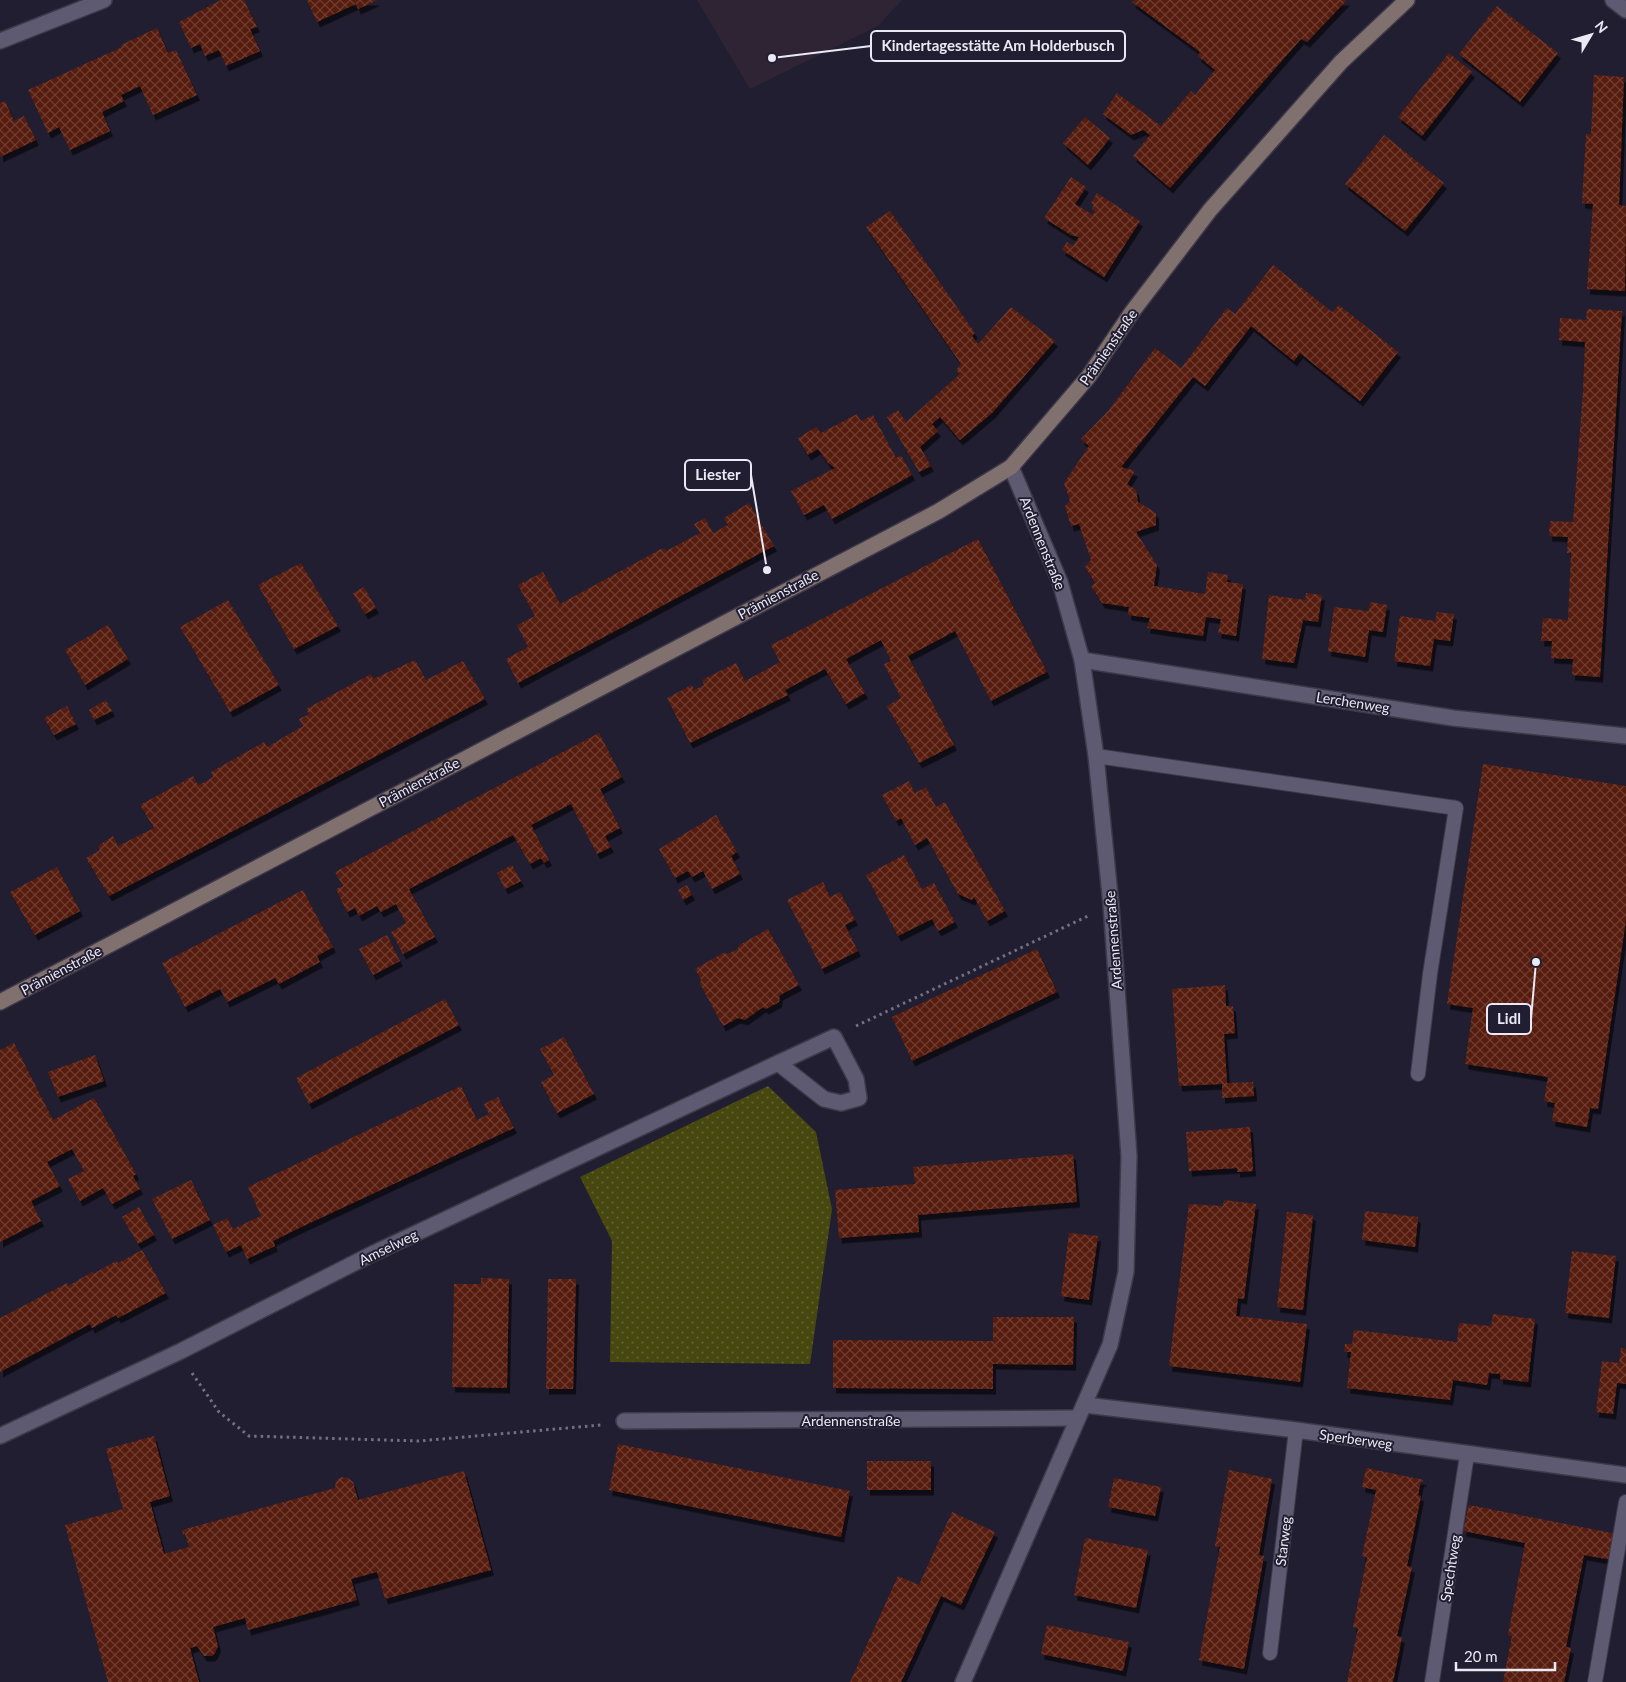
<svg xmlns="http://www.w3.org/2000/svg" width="1626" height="1682" font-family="Lato,sans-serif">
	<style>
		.education { fill: #2e2433 }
		.grass { fill: url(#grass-dots) }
		.building { fill: url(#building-cross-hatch); filter: url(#shadow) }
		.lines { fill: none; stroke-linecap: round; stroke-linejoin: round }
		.lane-casing { stroke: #3d3949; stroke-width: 16 }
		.street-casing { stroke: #3d3949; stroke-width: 18 }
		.secondary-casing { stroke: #3d3949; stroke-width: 18 }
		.path { stroke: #737080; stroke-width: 3; stroke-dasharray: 2.5 4; stroke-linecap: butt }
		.lane { stroke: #5e5a71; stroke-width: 14 }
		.street { stroke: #5e5a71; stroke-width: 15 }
		.secondary { stroke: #81716e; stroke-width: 15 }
		.labels { text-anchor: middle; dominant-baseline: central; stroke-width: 4; stroke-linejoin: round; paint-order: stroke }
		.street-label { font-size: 14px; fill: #ebe9f6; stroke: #221e31 }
		.leader { fill: none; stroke: #ebe9f6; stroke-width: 2 }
		.callout-dot { fill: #ebe9f6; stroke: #221e31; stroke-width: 2 }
		.callout { fill: #221e31; stroke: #ebe9f6; stroke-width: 2 }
		.callout-label { font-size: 15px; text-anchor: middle; font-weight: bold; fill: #ebe9f6 }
	</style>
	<defs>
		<pattern id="grass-dots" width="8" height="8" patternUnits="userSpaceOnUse" patternTransform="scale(1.25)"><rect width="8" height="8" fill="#47480f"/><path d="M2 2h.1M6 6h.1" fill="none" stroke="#626233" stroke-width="1.8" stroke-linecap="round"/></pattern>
		<pattern id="building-cross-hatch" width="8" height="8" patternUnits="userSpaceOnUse" patternTransform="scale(1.25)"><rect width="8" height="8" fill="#571b0c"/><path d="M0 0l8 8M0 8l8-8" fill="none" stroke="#6f3c30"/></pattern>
		<filter id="shadow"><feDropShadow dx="3" dy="5.5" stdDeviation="0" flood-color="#0009"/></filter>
	</defs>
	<rect width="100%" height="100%" fill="#221e31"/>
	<polygon class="education" points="697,0 902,0 878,26 750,89"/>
	<polygon class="grass" points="768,1086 816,1132 832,1209 810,1364 610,1362 612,1241 580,1177"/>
	<g class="building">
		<polygon points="221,0 244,0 257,27 250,29 260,51 226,66 219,50 205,56 200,44 191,48 179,22"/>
		<polygon points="307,0 378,0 358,9 356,4 317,22"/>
		<polygon points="1134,0 1347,0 1307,42 1301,39 1170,188 1133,156 1150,135 1143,130 1131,135 1103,114 1117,93 1161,126 1191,91 1195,95 1215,70 1198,56 1200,52 1132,2"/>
		<polygon points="1497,6 1558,53 1520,102 1459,54"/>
		<polygon points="157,28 168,53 176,50 197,95 153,115 140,86 121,95 124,101 102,112 110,131 70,150 59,127 48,133 28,90 122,47 121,45"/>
		<polygon points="1449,53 1472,72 1422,136 1398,117"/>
		<polygon points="1594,75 1624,77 1619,205 1626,206 1625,291 1587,289 1593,204 1582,203 1586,134 1591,134"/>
		<polygon points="5,101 14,121 24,116 36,140 0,157 0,103"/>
		<polygon points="1085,117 1110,138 1088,165 1063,143"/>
		<polygon points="1384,135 1444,183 1405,231 1345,184"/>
		<polygon points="1071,177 1086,187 1075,204 1093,215 1095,211 1092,209 1094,205 1091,203 1097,193 1140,221 1104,277 1062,250 1067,242 1073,246 1079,237 1071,235 1044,218"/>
		<polygon points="890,211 975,333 972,336 978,344 1011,307 1055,341 992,413 960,440 940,417 932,424 938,431 920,447 931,466 919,472 887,417 898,410 906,422 960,374 956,370 961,364 866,227"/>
		<polygon points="1273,265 1332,312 1339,305 1398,352 1360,401 1300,353 1294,361 1251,326 1205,386 1193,377 1121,467 1135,471 1127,484 1136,490 1138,502 1156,513 1156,525 1136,532 1157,565 1154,586 1205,594 1208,572 1228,575 1227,582 1243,584 1236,636 1218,633 1221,619 1206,617 1203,636 1147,628 1150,618 1128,615 1129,607 1102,603 1091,586 1095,583 1085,567 1091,560 1079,524 1071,526 1065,506 1070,501 1064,483 1089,446 1081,439 1109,410 1155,348 1181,368 1227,308 1235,314"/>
		<polygon points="1587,309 1622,311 1600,677 1572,675 1573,659 1551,658 1552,641 1541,641 1543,618 1568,620 1571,553 1567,553 1568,537 1549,536 1550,521 1573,522 1583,391 1585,342 1559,340 1560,318 1586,320"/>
		<polygon points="857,414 861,421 873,415 896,458 901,455 912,475 832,519 824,505 804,515 791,491 835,468 828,463 818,449 808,455 798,438 816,427 821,433"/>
		<polygon points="749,503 774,546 518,683 506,659 528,647 517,625 535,616 518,585 543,572 560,604 661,549 665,549 666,551 700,533 694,524 705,518 713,533 728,525 724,518"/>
		<polygon points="978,539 1047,672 991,701 955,631 908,656 954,745 919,763 887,706 901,698 884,664 891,661 881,640 846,659 865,693 846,704 825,669 785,690 788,695 690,743 667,698 692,685 694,690 704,685 702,680 736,663 745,681 780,662 771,645"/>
		<polygon points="301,563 338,626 294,649 258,585"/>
		<polygon points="364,587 376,608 365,614 353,593"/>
		<polygon points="1306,593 1322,595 1318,622 1303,620 1294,663 1262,659 1269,595 1305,600"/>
		<polygon points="228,600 279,685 230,712 180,627"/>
		<polygon points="1370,602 1387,605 1383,632 1369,630 1365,657 1328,651 1334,607 1369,611"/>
		<polygon points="1437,612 1454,614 1450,641 1434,639 1430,666 1394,661 1400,616 1435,621"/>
		<polygon points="108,625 128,659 85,685 65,650"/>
		<polygon points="415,660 426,680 463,661 485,699 109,896 86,858 100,850 98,846 113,836 118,846 154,828 140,805 193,776 198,785 205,782 213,777 211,772 264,742 267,747 303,726 299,719 309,714 306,709 371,674 373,679"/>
		<polygon points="106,700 112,711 94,720 89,710"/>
		<polygon points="67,706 76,724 54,735 44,718"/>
		<polygon points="599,733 622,777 600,789 620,828 605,836 611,847 597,854 571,804 531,825 549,860 544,863 541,858 530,864 513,835 409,889 435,937 403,954 391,932 406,923 396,904 381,912 377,906 359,916 355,908 347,912 336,889 343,886 335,872"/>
		<polygon points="1483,764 1626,786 1626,920 1598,1109 1590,1108 1587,1127 1552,1121 1555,1103 1544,1101 1548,1077 1465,1064 1473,1008 1447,1004"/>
		<polygon points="909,781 915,793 926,787 936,807 945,802 1005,911 987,921 974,897 972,900 958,894 927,838 915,845 901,818 896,821 882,795"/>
		<polygon points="716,815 737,852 731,856 740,874 712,889 703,871 692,877 688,871 675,878 659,849"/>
		<polygon points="904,855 922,889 934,883 955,922 938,931 932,919 898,936 866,875"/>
		<polygon points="512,865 521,881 505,889 497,873"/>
		<polygon points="57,867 80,911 35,935 10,892"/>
		<polygon points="823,882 830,897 840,892 855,920 845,925 858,951 822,969 787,900"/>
		<polygon points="687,885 692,895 683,900 678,890"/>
		<polygon points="303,890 333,947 317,956 320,962 279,984 275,978 227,1002 220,989 185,1007 162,963"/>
		<polygon points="768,929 799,985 780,995 779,1002 766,1009 763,1007 745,1020 738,1018 723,1026 700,984 701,980 695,969 723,953 727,954 738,949 739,945"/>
		<polygon points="387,935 400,961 373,975 359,949"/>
		<polygon points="1037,949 1057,992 912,1061 892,1017"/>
		<polygon points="1225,985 1226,1006 1233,1006 1235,1033 1224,1034 1227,1083 1253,1082 1254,1096 1222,1098 1222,1084 1179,1086 1172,989"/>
		<polygon points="445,999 459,1025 309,1104 296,1078"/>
		<polygon points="564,1037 594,1094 557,1113 541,1082 554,1075 540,1049"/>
		<polygon points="14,1043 53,1120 94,1098 136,1174 133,1176 140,1189 112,1204 103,1188 80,1201 68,1179 84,1171 72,1149 47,1162 60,1186 31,1201 41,1221 0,1242 0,1050"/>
		<polygon points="95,1055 104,1081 58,1097 48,1072"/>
		<polygon points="461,1086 477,1120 489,1114 484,1104 498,1097 514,1128 297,1229 273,1241 275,1246 247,1259 241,1245 226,1252 213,1225 227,1218 233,1229 261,1216 248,1187"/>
		<polygon points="1250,1127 1253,1171 1237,1172 1237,1168 1189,1171 1186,1132"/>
		<polygon points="1073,1154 1077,1202 918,1215 919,1232 839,1238 835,1190 915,1184 913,1167"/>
		<polygon points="191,1180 210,1220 172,1239 152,1199"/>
		<polygon points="1224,1200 1256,1204 1244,1299 1238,1298 1236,1316 1307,1324 1300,1382 1169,1366 1189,1204 1223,1206"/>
		<polygon points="139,1207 154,1235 138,1244 122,1217"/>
		<polygon points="1365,1211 1418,1217 1415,1247 1362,1240"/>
		<polygon points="1287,1212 1313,1215 1303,1310 1277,1307"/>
		<polygon points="1069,1233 1098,1236 1089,1300 1061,1296"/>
		<polygon points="142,1250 166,1293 118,1318 116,1315 92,1328 90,1324 0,1372 0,1318 67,1283 68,1286 92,1272 93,1274 116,1261 118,1263"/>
		<polygon points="1572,1251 1616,1256 1609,1318 1565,1313"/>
		<polygon points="481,1278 509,1279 507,1388 452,1387 454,1284 481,1284"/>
		<polygon points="548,1279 576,1279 573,1389 546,1389"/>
		<polygon points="1493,1314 1535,1319 1528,1382 1500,1379 1500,1374 1489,1373 1487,1385 1453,1380 1450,1400 1347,1388 1351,1352 1344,1352 1345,1344 1352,1344 1354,1330 1457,1342 1459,1323 1491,1326"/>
		<polygon points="993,1317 1074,1317 1073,1365 993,1364 993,1389 833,1388 833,1340 993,1341"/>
		<polygon points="1621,1348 1626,1349 1626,1384 1617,1383 1613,1414 1596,1412 1602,1361 1619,1363"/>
		<polygon points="154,1436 170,1496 150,1502 164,1554 189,1547 185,1534 183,1534 182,1530 335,1488 336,1481 341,1477 348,1478 353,1482 358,1500 464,1471 491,1570 385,1599 377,1572 351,1579 357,1600 248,1630 245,1618 213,1627 218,1646 215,1653 212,1656 204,1656 197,1646 190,1648 199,1682 108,1682 65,1525 123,1509 106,1449"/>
		<polygon points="618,1444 850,1491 841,1537 609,1490"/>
		<rect x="867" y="1461" width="64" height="29"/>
		<polygon points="1366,1468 1424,1480 1423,1482 1421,1481 1418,1495 1421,1496 1407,1566 1412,1567 1397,1636 1402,1637 1393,1682 1347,1682 1358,1628 1353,1627 1367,1557 1362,1556 1376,1490 1362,1487"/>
		<polygon points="1229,1470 1272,1479 1259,1555 1264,1556 1244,1669 1199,1660 1220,1547 1215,1546"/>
		<polygon points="1114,1478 1161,1487 1155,1516 1108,1507"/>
		<polygon points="1469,1505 1617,1534 1612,1560 1584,1555 1566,1647 1571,1648 1564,1682 1503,1682 1512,1636 1508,1635 1525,1543 1463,1531"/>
		<polygon points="952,1512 995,1532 961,1605 941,1596 901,1682 850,1682 898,1576 919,1585"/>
		<polygon points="1085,1538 1148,1550 1136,1608 1074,1595"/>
		<polygon points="1047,1625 1129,1642 1123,1671 1041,1654"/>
	</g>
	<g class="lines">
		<defs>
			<g id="lane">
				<polyline points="1096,756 1456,808 1430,974 1418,1074"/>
				<polyline points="1270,1653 1296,1430"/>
				<polyline points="1432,1682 1467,1455"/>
				<polyline points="1595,1682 1626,1502"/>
			</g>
			<g id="street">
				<polyline points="1613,0 1626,10"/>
				<polyline points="0,41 104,0"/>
				<polyline points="1082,660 1453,718 1626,736"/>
				<polyline points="1085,1405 1296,1430 1626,1475"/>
				<polyline points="624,1421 1077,1418"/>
				<polyline points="0,1436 179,1352 374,1253 778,1063 834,1037 856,1079 859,1098 841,1103 824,1099 778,1063"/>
				<polyline points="963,1682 1110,1345 1126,1272 1129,1156 1111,905 1096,756 1082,660 1060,582 1011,467"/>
			</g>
			<polyline id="secondary" points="0,1002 939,511 1011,467 1089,376 1132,312 1210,210 1341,62 1407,0"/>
		</defs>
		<use href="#lane" class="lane-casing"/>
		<use href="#street" class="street-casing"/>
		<use href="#secondary" class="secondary-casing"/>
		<g class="path">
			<polyline points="856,1026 1088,916"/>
			<polyline points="192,1373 219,1412 249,1436 419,1441 601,1425"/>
		</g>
		<use href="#lane" class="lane"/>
		<use href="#street" class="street"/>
		<use href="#secondary" class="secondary"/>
	</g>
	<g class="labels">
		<g class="street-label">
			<text transform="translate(1108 347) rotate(-55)">Prämienstraße</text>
			<text transform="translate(1043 543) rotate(68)">Ardennenstraße</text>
			<text transform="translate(778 594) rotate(-28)">Prämienstraße</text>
			<text transform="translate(1353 702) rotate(9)">Lerchenweg</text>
			<text transform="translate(419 782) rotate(-28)">Prämienstraße</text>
			<text transform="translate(1113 940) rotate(-94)">Ardennenstraße</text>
			<text transform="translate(61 970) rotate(-28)">Prämienstraße</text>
			<text transform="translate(388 1247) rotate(-26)">Amselweg</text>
			<text x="851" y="1420">Ardennenstraße</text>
			<text transform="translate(1356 1439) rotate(8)">Sperberweg</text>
			<text transform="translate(1283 1541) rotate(-83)">Starweg</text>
			<text transform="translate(1450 1568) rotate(-81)">Spechtweg</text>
		</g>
	</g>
	<path class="leader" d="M772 58L871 46M767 570L751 475M1536 962L1531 1019"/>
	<g class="callout-dot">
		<circle cx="772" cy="58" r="5"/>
		<circle cx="767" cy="570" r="5"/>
		<circle cx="1536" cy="962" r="5"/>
	</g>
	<g class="callout">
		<rect x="871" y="31" width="254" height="30" rx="5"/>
		<rect x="685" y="460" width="66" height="30" rx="5"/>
		<rect x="1487" y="1004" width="44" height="30" rx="5"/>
	</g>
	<g class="callout-label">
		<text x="998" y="51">Kindertagesstätte Am Holderbusch</text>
		<text x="718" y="480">Liester</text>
		<text x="1509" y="1024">Lidl</text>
	</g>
	<g transform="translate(1591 35) rotate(52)" stroke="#221e31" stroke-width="4" paint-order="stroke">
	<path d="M0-4L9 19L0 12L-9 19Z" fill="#ebe9f6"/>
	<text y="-8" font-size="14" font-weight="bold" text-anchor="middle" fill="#ebe9f6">N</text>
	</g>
	<path d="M1456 1662v8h99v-8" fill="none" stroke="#ebe9f6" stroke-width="2.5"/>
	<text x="1464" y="1662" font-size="15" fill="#ebe9f6" stroke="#221e31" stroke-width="4" paint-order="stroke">20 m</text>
</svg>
